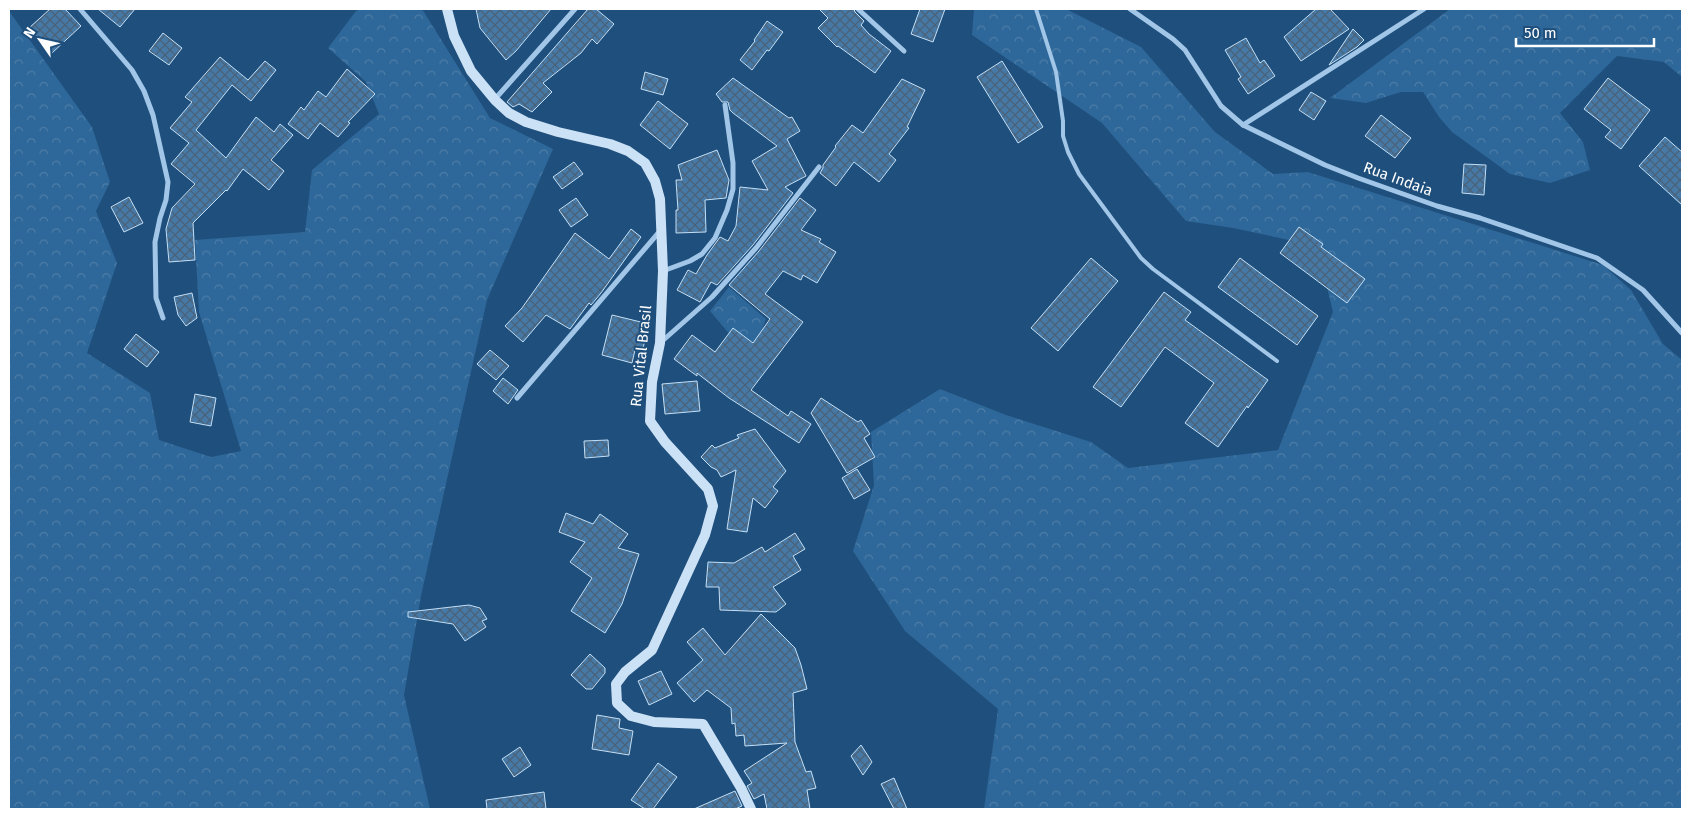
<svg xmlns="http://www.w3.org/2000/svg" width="1691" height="818" font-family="'Fira Sans',sans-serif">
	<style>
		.forest { fill: url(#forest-crowns) }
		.building { fill: url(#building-cross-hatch); stroke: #c4dff5 }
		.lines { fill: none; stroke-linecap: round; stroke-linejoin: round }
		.lane { stroke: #a1c6e7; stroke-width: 4 }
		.street { stroke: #a1c6e7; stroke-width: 5 }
		.secondary { stroke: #cbe1f6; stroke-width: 10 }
		.labels { text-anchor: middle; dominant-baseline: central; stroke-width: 4; stroke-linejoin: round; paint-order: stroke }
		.street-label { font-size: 15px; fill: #fff; stroke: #1f4f7c }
	</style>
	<defs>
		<pattern id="forest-crowns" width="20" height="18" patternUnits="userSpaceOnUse" patternTransform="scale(1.25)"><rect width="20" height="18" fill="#2e6799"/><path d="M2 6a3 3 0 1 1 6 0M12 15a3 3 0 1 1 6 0" fill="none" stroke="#4d7ea8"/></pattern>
		<pattern id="building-cross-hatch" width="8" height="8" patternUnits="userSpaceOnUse" patternTransform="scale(1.25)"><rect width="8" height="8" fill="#4779a6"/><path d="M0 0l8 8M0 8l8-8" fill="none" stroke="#4a6279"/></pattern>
	</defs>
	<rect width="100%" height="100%" fill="#1f4f7c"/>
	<g class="forest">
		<polygon points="361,9 422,9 490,118 553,149 487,300 421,596 404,695 430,809 9,809 9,11 92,127 110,182 96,211 117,263 87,353 150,393 159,440 211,457 241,451 199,312 195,240 305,232 312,170 379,114 366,82 328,48 356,11"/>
		<polygon points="974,9 1066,9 1141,47 1215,132 1273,174 1308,172 1603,265 1631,290 1663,344 1682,360 1682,809 984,809 998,709 905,631 853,551 874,485 871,432 940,389 1006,415 1091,442 1128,468 1278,450 1333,312 1317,246 1233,228 1186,221 1102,123 972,35"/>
		<polygon points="1450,9 1682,9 1682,77 1664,62 1617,56 1560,113 1583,142 1590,170 1550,183 1510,174 1452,132 1439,117 1423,92 1401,92 1366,103 1330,98"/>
		<polygon points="729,287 766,319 757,343 732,337 710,311"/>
	</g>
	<g class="building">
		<polygon points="50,9 65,9 81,26 52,53 29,28"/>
		<polygon points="98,9 135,9 120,27"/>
		<polygon points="476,9 551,9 516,51 506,60 480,28"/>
		<polygon points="588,9 596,9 614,24 597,44 592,39 581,53 543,83 552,92 532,112 519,104 513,107 507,102"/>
		<polygon points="819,9 854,9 855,12 864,21 861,25 869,34 891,51 875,73 838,46 837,47 818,28 828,18"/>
		<polygon points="920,9 945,9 933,42 911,34"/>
		<polygon points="1316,9 1330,9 1349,29 1301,61 1284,37"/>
		<polygon points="767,21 783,32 769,51 767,50 752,70 740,60 755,41 754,40"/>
		<polygon points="1353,29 1364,40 1357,47 1329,65"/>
		<polygon points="163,33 182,48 169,65 149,51"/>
		<polygon points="1246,38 1260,63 1264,60 1275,76 1248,94 1238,79 1241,77 1225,50"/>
		<polygon points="220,57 248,80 265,61 276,70 251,101 232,85 196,130 226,158 256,117 274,132 280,124 293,135 271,160 284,171 269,190 243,169 227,191 226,190 193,223 195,260 169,262 166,229 172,208 195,184 171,164 189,143 170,128 192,102 185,97"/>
		<polygon points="1002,61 1043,127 1018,143 977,77"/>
		<polygon points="347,69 375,94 348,122 350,123 338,137 320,123 308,139 288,124 301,107 304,110 318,91 326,97"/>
		<polygon points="645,72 668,79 663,95 641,89"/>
		<polygon points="733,78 789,118 792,117 800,131 787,139 806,176 785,187 793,193 753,245 717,285 711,282 700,302 677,290 688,270 696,274 707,255 720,237 728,241 736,226 740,187 768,190 752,161 777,146 733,113 730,110 728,102 722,102 716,94"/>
		<polygon points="1608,78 1650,110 1621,149 1605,137 1611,130 1584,109"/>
		<polygon points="902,79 925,90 907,127 909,128 889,154 896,160 879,182 854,162 836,186 820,173 823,168 823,165 836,147 835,146 852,125 863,133"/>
		<polygon points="1311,92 1326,101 1314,120 1299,110"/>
		<polygon points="658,101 688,124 670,149 640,125"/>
		<polygon points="1381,115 1411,138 1395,158 1365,136"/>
		<polygon points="1665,137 1682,152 1682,205 1639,166"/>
		<polygon points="717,150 729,180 726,198 705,200 706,232 676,233 676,210 678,210 676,180 682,180 678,165"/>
		<polygon points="574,162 583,174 562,189 553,177"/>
		<polygon points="1464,164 1486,165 1484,195 1462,193"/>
		<polygon points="129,197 143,223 124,232 111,207"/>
		<polygon points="576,198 588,215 571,227 559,210"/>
		<polygon points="800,198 816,210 801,230 821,239 819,242 836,252 817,283 803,275 801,280 783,271 765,294 803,322 751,390 788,416 791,411 811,424 799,443 729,398 697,373 697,376 674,359 692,335 715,352 733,328 753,343 770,319 729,285 759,251"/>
		<polygon points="1299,227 1323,244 1321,247 1365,279 1347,303 1280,253"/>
		<polygon points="631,229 641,237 601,293 591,305 589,303 570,329 546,315 523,342 505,326 522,308 575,233 609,259"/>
		<polygon points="1091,258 1118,281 1058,351 1031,328"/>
		<polygon points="1240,258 1318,316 1297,345 1218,287"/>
		<polygon points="1164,292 1191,312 1185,320 1268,380 1248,408 1247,406 1218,447 1185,423 1214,383 1165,347 1121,407 1093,387"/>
		<polygon points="192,293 197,318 186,326 178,315 174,297"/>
		<polygon points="612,315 649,324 642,352 635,350 632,363 602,355"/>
		<polygon points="136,334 159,352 147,367 124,349"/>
		<polygon points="490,350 509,366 496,380 477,364"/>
		<polygon points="503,378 518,390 508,404 493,391"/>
		<polygon points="697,381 700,411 665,414 662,384"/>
		<polygon points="195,394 216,398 211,426 190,422"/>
		<polygon points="821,398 858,422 861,420 870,434 864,438 875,457 847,473 811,413"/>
		<polygon points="755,429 786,471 773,487 778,491 765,508 753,498 747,532 727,529 736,470 721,477 717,470 711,467 701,457 712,445 715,448 739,438 737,435"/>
		<polygon points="608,440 609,456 585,458 584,441"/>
		<polygon points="857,469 870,490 854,499 842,478"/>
		<polygon points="566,513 593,524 600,514 628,534 618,548 639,554 622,604 605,633 571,611 592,578 570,562 585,542 559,532"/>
		<polygon points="795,533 805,549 793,556 801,570 773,587 786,604 776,612 720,610 719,587 706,587 708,562 734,563 762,547 765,552"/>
		<polygon points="469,605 480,608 487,619 482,621 486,627 465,641 453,624 408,617 408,612"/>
		<polygon points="761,614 795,648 801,665 807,689 793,693 795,742 806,772 811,771 816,788 807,790 810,809 767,809 764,794 754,799 747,786 752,783 744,771 787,743 745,746 744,735 736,736 735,723 732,724 731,708 707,690 694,702 677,683 703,660 687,642 703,628 725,655"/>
		<polygon points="590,654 605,668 605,673 592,689 586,689 571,675"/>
		<polygon points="661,671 672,694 649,705 638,681"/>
		<polygon points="597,715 620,719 619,728 633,731 629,755 592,749"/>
		<polygon points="861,745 872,762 863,775 851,756"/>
		<polygon points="520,747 531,765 514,777 502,759"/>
		<polygon points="658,763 677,777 653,809 645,809 631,800"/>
		<polygon points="894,778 907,809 894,809 881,784"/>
		<polygon points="735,791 742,806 735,809 694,809"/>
		<polygon points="544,792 546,809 487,809 486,800"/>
	</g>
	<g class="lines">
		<polyline class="lane" points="1036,9 1056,72 1063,121 1063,136 1068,152 1079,174 1141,258 1153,269 1277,361"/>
		<g class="street">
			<polyline points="80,9 132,70 144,91 153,115 168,182 166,200 160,218 155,242 156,298 163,318"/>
			<polyline points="858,9 904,51"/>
			<polyline points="1130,9 1173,39 1185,50 1221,106 1243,125 1325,165 1358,178 1437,206 1480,218 1597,258 1643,290 1682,333"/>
			<polyline points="495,99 575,9"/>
			<polyline points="1243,125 1424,9"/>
			<polyline points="663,271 690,261 702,254 715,238 727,210 733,189 733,163 725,105"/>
			<polyline points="660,343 712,297 756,248 819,167"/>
			<polyline points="517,398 660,231"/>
		</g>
		<polyline class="secondary" points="447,9 454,36 471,71 495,100 509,113 526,122 558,132 610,144 628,151 645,163 655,181 660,199 663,271 660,343 652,382 650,421 665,442 708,489 713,506 705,535 652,650 625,672 616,684 617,703 631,716 654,722 703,724 741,788 751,809"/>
	</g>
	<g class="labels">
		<g class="street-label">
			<text transform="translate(1398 179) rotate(20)">Rua Indaia</text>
			<text transform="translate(641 356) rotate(-84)">Rua Vital Brasil</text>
		</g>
	</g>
	<rect width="1691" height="818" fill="none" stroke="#ffffff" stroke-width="20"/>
	<g transform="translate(40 40) rotate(304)" stroke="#1f4f7c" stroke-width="4" paint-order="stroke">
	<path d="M0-4L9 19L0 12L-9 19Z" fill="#ffffff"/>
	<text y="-8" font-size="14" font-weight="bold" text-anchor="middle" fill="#ffffff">N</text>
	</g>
	<path d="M1516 38v8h138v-8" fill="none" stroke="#ffffff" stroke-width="2.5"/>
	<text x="1524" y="38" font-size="15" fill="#ffffff" stroke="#1f4f7c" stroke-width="4" paint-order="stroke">50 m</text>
</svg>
